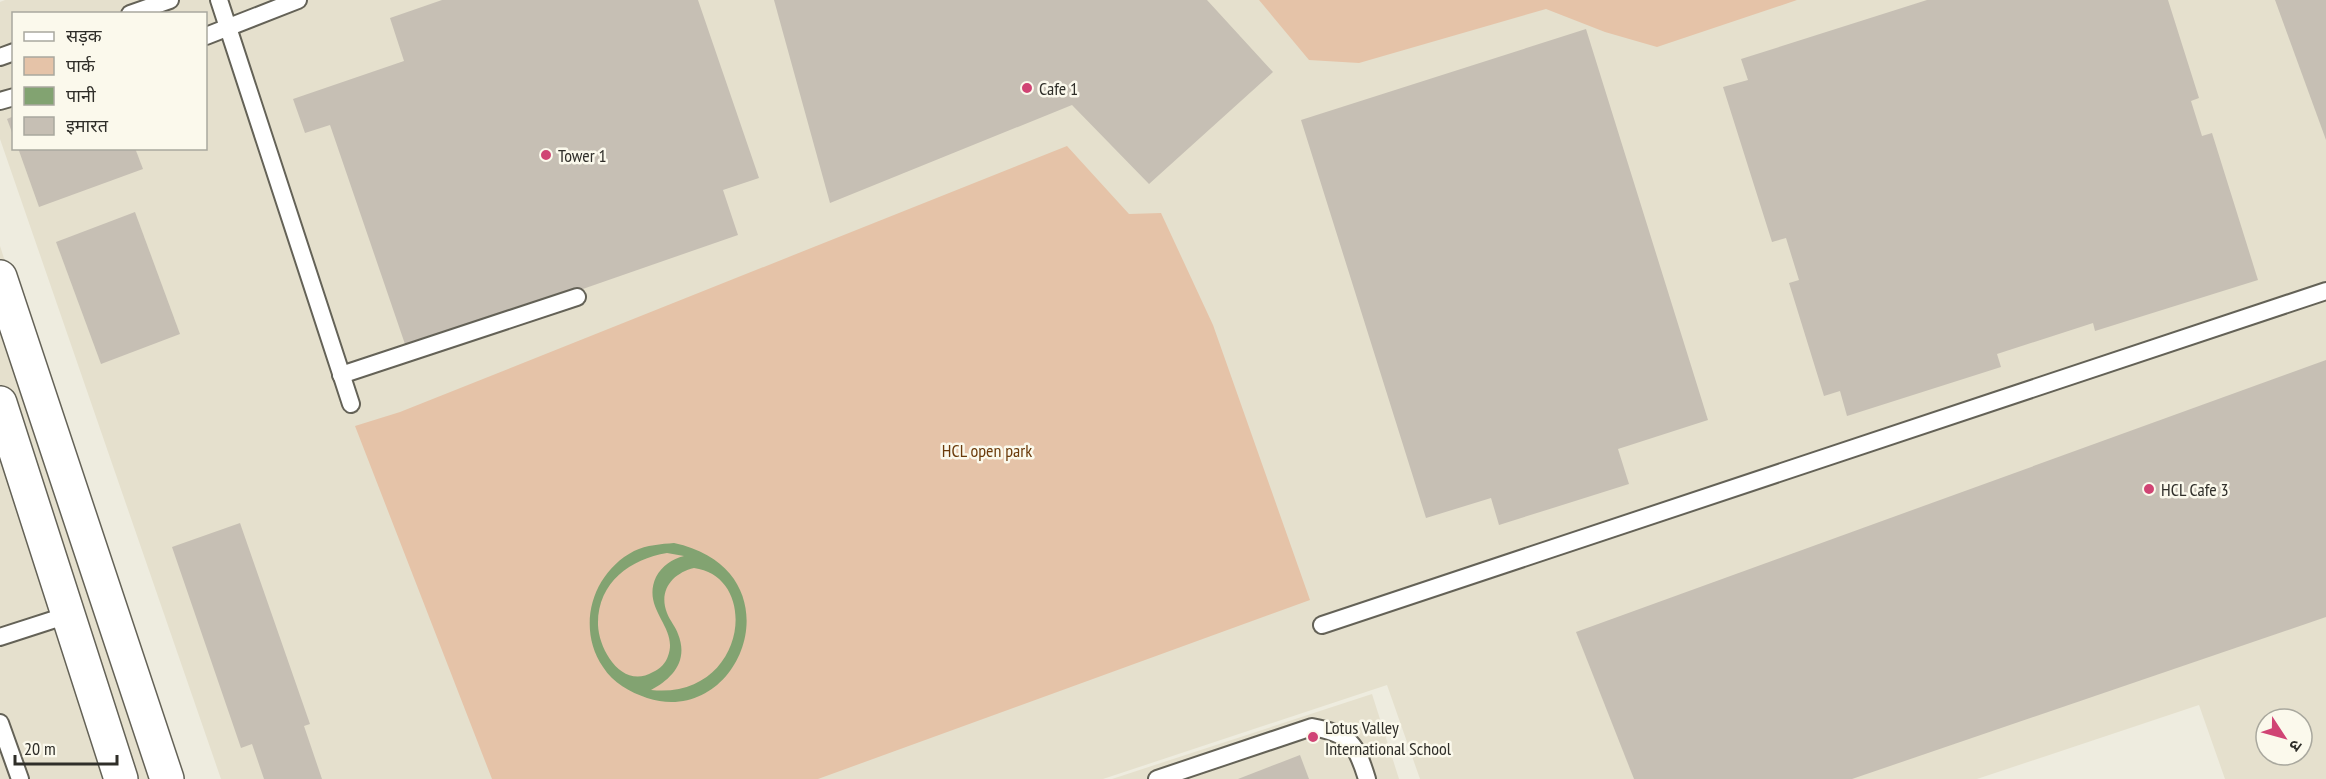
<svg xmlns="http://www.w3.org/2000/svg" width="2326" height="779" font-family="'PT Sans Narrow','Noto Sans Devanagari',sans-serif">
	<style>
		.built { fill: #e5e0cd; fill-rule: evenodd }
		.green { fill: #e5c3a8 }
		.water { fill: #82a371; fill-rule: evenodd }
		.building { fill: #c6bfb4 }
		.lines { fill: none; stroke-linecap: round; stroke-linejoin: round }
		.lane-casing { stroke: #646257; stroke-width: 20 }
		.secondary-casing { stroke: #646257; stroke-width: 36 }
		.lane { stroke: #fff; stroke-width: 16 }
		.secondary { stroke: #fff; stroke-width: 33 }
		.poi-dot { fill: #d04474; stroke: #fbf9ec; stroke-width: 2 }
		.labels { text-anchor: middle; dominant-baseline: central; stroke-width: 5; stroke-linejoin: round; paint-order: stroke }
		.poi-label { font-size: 18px; fill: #2f2e29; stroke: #fbf9ec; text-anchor: start }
		.park-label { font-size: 18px; fill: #6b3b0b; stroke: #fbf9ec }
	</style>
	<rect width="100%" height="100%" fill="#eeecdf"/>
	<g class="built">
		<path d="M 5,0 L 2326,0 L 2326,779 L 2225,779 L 2199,705 L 1977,779 L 1420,779 L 1387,685 L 1103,779 L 221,779 L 0,139 L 0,2 ZM 14,14 L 206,14 L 206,148 L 14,148 ZM 2266,719 L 2302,719 L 2302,755 L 2266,755 Z"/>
		<polygon points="0,246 173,779 0,779"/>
		<polygon points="1372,694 1399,779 1112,779"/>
	</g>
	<g class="green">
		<polygon points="1259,0 1797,0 1657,47 1605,32 1546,9 1359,63 1309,60"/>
		<polygon points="1067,146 1129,214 1161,213 1213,325 1310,600 818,779 492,779 355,426 400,412"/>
	</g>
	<path class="water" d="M 674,543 C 800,570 743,729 647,698 C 630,692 613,683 603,667 C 576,627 592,573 634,551 C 647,545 661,544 674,543 ZM 667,553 L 684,556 C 672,559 662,566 656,577 C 641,610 679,627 668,656 C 666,663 660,669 653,672 C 623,690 599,651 598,625 C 597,583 630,559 667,553 ZM 694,568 C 762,577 746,700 651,690 C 672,679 689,661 678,634 C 676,627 670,621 667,613 C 658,590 673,573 694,568 Z"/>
	<g class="building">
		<polygon points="442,0 698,0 759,178 723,190 738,235 407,350 330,125 305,133 293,99 404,61 390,18"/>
		<polygon points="774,0 1207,0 1273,72 1149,184 1072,105 830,203"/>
		<polygon points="1927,0 2168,0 2199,98 2191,101 2202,136 2212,133 2258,280 2095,331 2093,323 1997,354 2001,367 1847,416 1840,391 1824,396 1789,283 1799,280 1786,238 1772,242 1723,87 1748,80 1741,59"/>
		<polygon points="2275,0 2326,0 2326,140"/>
		<polygon points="1586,29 1708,420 1618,449 1629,484 1499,525 1491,498 1426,518 1301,120"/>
		<polygon points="14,116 14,135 13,135 7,119"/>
		<polygon points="18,148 135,148 143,169 39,207"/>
		<polygon points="135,212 180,334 101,364 56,242"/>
		<polygon points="2326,360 2326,617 1852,779 1634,779 1576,632"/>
		<polygon points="240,523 310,724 304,726 322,779 264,779 252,744 241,748 172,547"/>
		<polygon points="1300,755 1309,779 1238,779"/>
	</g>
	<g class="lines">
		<defs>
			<g id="lane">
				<polyline points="219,0 351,404"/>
				<polyline points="130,14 170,0"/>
				<polyline points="206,36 298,0"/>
				<polyline points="0,57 14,52"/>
				<polyline points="0,101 14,97"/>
				<polyline points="341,375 577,297"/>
				<polyline points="1322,625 2326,291"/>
				<polyline points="0,637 68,615"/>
				<polyline points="0,723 20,779"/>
				<path d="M 1157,779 L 1312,727 C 1350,734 1356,743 1367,779"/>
			</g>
			<g id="secondary">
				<polyline points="0,277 167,779"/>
				<polyline points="0,403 121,779"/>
			</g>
		</defs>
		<use href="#lane" class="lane-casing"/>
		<use href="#secondary" class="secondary-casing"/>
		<use href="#lane" class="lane"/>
		<use href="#secondary" class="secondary"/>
	</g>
	<g class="poi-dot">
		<circle cx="1027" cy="88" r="6"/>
		<circle cx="546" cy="155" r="6"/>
		<circle cx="2149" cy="489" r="6"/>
		<circle cx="1313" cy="737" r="6"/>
	</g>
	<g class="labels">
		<g class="poi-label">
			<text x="1039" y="88">Cafe 1</text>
			<text x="558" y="155">Tower 1</text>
			<text x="2161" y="489">HCL Cafe 3</text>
			<text x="1325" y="727">Lotus Valley<tspan x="1325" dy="21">International School</tspan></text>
		</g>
		<g class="park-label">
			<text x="987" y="450">HCL open park</text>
		</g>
	</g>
	<rect x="12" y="12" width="195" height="138" fill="#fbf9ec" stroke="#a9a89e" stroke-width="1.5"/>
	<rect x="24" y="32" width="30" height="9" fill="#ffffff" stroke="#a9a89e" stroke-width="1.5"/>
	<text x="66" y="42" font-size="18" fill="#2f2e29">सड़क</text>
	<rect x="24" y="57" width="30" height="18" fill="#e5c3a8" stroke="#a9a89e" stroke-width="1.5"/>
	<text x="66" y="72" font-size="18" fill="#2f2e29">पार्क</text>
	<rect x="24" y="87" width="30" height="18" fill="#82a371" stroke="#a9a89e" stroke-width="1.5"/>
	<text x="66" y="102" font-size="18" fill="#2f2e29">पानी</text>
	<rect x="24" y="117" width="30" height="18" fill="#c6bfb4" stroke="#a9a89e" stroke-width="1.5"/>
	<text x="66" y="132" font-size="18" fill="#2f2e29">इमारत</text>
	<g transform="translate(2284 737) rotate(126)"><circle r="28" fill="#fbf9ec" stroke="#a9a89e" stroke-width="1.5"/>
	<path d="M0-4.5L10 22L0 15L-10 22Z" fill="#d04474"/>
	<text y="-9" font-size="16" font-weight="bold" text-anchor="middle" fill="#2f2e29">उ</text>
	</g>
	<path d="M15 755v9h102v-9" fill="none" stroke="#2f2e29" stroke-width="3"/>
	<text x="24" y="755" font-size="18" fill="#2f2e29" stroke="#fbf9ec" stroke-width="4.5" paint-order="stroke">20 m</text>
</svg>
